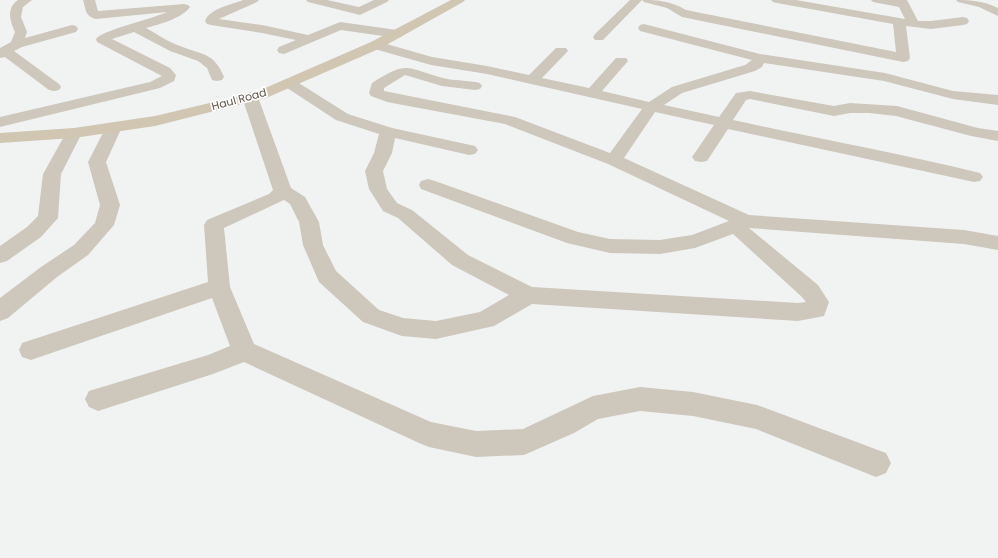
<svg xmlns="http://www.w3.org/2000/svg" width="998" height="558" font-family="Poppins,sans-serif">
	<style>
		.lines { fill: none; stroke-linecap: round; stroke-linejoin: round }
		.minor { fill: #cec7bc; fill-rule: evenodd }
		.major { fill: #d0c6b1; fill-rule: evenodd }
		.labels { text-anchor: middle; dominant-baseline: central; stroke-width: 3.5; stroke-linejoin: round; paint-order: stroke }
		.far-street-label { font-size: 11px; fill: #5f5748; stroke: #fff }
	</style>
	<rect width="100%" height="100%" fill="#f1f3f3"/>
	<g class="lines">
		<g class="minor">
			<path d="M 18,0 L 32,0 L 23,7 L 21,17 L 27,32 L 25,38 L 72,25 L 76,26 L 78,29 L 76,32 L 22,47 L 14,51 L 59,84 L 61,87 L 59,90 L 54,91 L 49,90 L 5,57 L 0,58 L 0,48 L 11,42 L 15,32 C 10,21 6,8 18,0 Z"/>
			<path d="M 83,0 L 95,0 L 98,11 L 184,4 L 188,5 L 190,7 C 181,19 160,24 146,28 C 157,34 168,42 180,46 C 202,55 214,52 224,77 L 222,80 L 217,81 L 212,80 L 207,68 L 198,61 L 170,51 L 134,32 L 112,39 L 170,68 L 176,75 L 174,81 L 160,88 L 0,127 L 0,117 L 150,82 L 162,76 L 97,42 L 96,39 C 102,30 153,19 167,12 L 96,19 C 85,16 86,10 83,0 Z"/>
			<path d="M 243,0 L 259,0 L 257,2 L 219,19 L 262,25 L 308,35 L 340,22 L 397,30 L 401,31 L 403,34 L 401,37 L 397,38 L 341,30 L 284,54 L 279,53 L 277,50 L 279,47 L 296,40 L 262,33 L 211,25 L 207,24 L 205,21 C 210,8 231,5 243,0 Z"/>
			<polygon points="306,0 327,0 359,7 374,0 389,0 387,2 360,15 308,2"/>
			<polygon points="630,0 642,0 603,40 595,40 593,37 595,34"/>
			<path d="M 642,0 C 659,0 671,1 686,10 L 896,52 L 893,24 L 777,3 L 773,2 L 771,0 L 796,0 L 905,19 L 899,7 L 873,2 L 871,0 L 907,0 L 918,21 L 931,21 L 963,17 L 967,18 L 969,21 L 967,24 L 963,25 L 931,29 L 906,26 L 910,58 L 908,61 L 903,62 L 682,17 L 667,8 L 644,2 Z"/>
			<path d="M 956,0 C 972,0 984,1 998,8 L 998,16 L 979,7 L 958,2 Z"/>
			<path d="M 644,24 L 760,54 L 885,73 L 953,91 L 998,95 L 998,105 L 953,99 L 884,81 L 764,63 L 762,67 L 755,71 L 682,93 L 664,105 L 719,117 L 736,93 L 750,91 L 834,106 L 850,103 L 897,106 L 978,128 L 998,131 L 998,141 L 971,136 L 896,116 L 869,113 L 850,113 L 834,116 L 750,99 L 746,100 L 733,120 C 815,138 899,153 980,173 L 983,177 L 980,181 L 974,182 L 728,129 L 707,161 L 701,162 L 695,161 L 692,157 L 714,125 L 655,112 L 624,158 L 749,215 L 964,230 L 998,236 L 998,250 L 964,244 L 749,228 L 818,285 L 829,302 L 824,316 L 798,321 L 532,304 L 494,326 L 436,339 L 402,336 L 363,322 L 319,282 L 303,245 L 299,222 L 290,204 L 284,200 L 224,228 L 230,287 L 254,344 L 431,422 L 476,431 L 523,429 L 593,396 L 640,387 L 693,392 L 757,405 L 886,453 L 891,463 L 886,473 L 876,477 L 756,429 L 693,416 L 640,411 L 598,419 L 574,433 L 524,455 L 476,457 L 429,447 L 419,443 L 244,362 L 213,374 L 98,411 L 89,407 L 85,399 L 89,391 L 208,355 L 230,346 L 212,298 L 31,360 L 22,357 L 19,350 L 22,343 L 208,282 L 204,225 L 207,220 L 269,194 L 273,190 L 242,97 L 245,94 L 250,92 L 255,94 L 258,97 L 291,188 L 305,197 L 319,222 L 323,245 L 336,271 L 379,310 L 403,318 L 436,321 L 480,312 L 509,295 L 452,265 L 398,218 L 383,211 L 369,189 L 365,171 L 374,153 L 379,134 L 336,120 L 284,86 L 282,83 L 284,80 L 289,79 L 294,80 L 348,114 L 392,128 L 475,146 L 478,150 L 475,154 L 469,155 L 395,138 L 392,153 L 383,171 L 387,189 L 397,203 L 412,210 L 468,255 L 532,287 L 798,303 L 806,302 L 802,297 L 733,234 L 695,248 L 660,254 L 610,253 L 567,243 L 421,189 L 419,185 L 421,181 L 428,179 L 435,181 L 578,232 L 610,239 L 660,240 L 692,235 L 729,221 L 608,164 L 505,124 L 387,102 L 371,96 L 369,93 L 372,83 C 409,60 405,68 443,78 C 455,81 468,80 480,83 L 482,86 L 480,89 L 475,90 L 442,86 L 405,75 L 384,88 L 384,91 L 515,117 L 610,153 L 642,109 L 487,74 L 431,65 L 371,48 L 369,45 L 371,42 L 376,41 L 432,57 L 487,66 L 529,75 L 556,48 L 566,48 L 568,51 L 542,78 L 589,88 L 616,58 L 626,58 L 628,61 L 602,91 L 649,102 L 672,87 L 745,65 L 752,60 L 640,31 L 638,28 L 640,25 Z"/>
			<polygon points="114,122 120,124 122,127 106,162 120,205 114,225 88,255 57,277 8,318 0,321 0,298 41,267 74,245 95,223 100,205 88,162 106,127 108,124"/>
			<polygon points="74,128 80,130 82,133 61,174 58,218 41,237 7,261 0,263 0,246 27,227 38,216 43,174 66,133 68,130"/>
		</g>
		<polygon class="major" points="451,0 465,0 463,2 381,48 266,98 155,126 74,138 0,143 0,133 74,128 155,116 256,92 371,42"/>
	</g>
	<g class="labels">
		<g class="far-street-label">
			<text transform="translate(239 99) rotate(-15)">Haul Road</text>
		</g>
	</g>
</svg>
